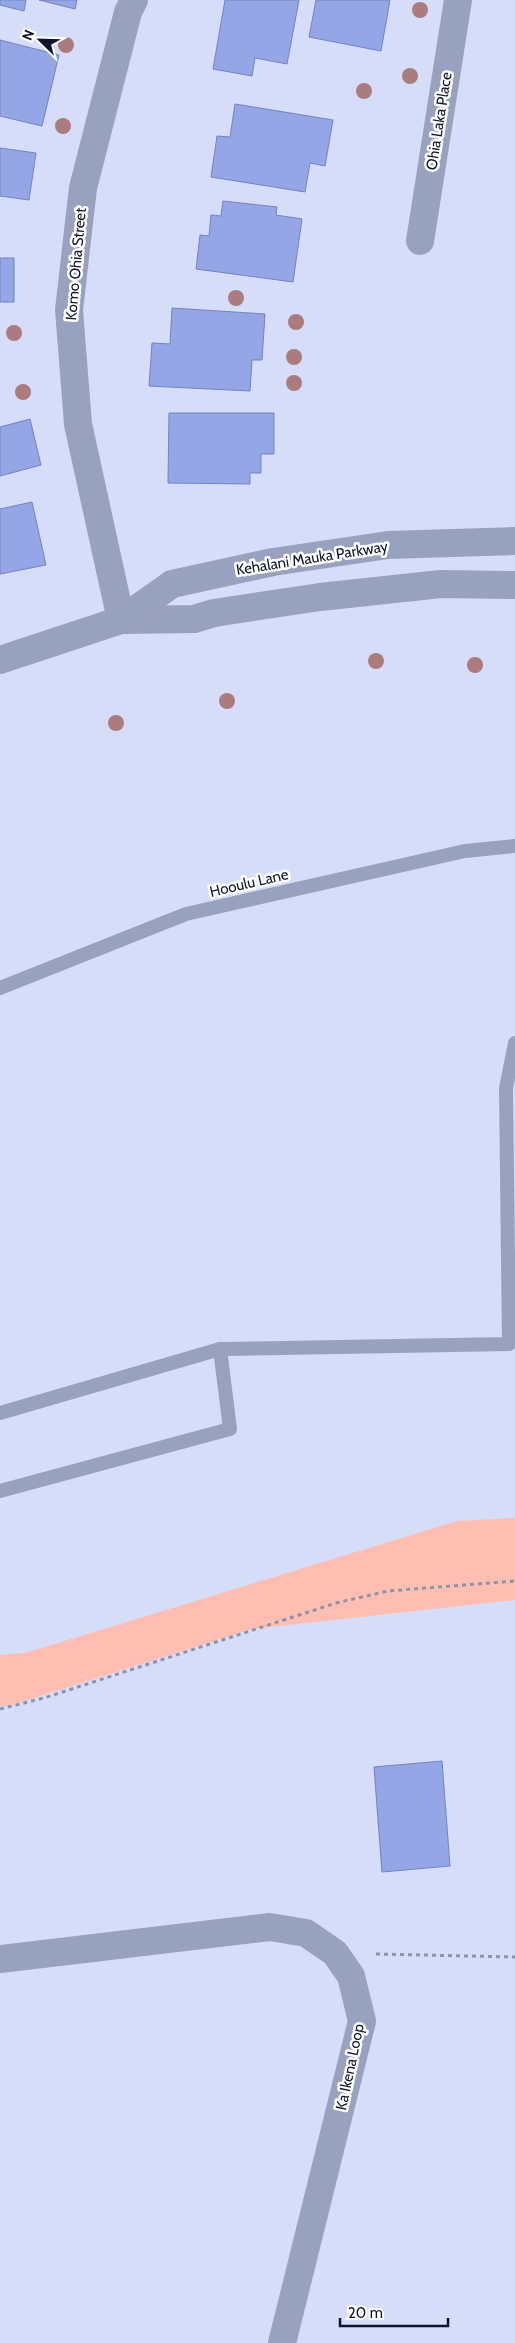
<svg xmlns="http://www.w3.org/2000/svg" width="515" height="2343" font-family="Cabin,sans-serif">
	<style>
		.green { fill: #ffbeb1 }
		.building { fill: #94a6e6; stroke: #7283c0 }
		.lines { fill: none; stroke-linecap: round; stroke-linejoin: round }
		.path { stroke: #8d93ad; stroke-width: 3; stroke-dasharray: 4 4; stroke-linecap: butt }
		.service { stroke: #98a1be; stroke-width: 14 }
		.minor { stroke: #98a1be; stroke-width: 28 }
		.tertiary { stroke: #98a1be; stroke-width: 28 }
		.tree { fill: #ac7b7e }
		.labels { text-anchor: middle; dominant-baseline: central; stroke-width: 5; stroke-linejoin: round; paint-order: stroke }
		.street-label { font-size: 15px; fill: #0f142c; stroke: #fff }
	</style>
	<rect width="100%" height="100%" fill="#d5ddf8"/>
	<polygon class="green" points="515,1518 515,1600 252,1629 12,1705 0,1706 0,1655 25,1653 457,1521"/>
	<g class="building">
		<polygon points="0,0 26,0 24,11 0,5"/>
		<polygon points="39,0 77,0 75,9"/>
		<polygon points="225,0 299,0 287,64 255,58 252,76 213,69"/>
		<polygon points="316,0 390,0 381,51 309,37"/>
		<polygon points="0,40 59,55 42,126 0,116"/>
		<polygon points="235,104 333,120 325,166 310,163 305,192 211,177 217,136 230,137"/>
		<polygon points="0,148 36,153 29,200 0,196"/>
		<polygon points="223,201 277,207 276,215 302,219 293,282 196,269 200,235 209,236 211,215 221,216"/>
		<rect x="0" y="258" width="14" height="44"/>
		<polygon points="172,308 265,314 262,360 252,360 250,391 149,386 152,343 170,344"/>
		<polygon points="169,413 274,413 274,454 261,454 261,473 250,473 250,484 168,483"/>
		<polygon points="30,419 41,465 0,476 0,427"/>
		<polygon points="32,502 46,565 0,574 0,509"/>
		<polygon points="442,1761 450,1866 382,1872 374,1767"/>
	</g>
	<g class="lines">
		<g class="path">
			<polyline points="0,1709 44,1698 336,1603 388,1591 515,1581"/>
			<polyline points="376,1954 515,1957"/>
		</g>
		<g class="service">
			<polyline points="0,988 186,914 465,851 515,846"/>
			<polyline points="0,1413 220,1349 509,1344 506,1088 515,1043"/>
			<polyline points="0,1491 230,1429 220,1349"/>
		</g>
		<g class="minor">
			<polyline points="420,241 458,0"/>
			<polyline points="121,620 78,424 69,310 83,188 128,12 134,0"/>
			<polyline points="0,1959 270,1927 306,1933 335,1953 351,1976 362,2021 282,2343"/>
		</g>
		<g class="tertiary">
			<polyline points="121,620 194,619 214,613 320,597 441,584 515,585"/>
			<polyline points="0,660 121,620 172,584 273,562 388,545 515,541"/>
		</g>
	</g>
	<g class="tree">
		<circle cx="420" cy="10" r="8"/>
		<circle cx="66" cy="45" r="8"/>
		<circle cx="410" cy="76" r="8"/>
		<circle cx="364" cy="91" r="8"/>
		<circle cx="63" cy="126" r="8"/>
		<circle cx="236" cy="298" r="8"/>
		<circle cx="296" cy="322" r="8"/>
		<circle cx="14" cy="333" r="8"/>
		<circle cx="294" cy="357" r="8"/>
		<circle cx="294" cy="383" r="8"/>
		<circle cx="23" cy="392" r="8"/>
		<circle cx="376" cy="661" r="8"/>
		<circle cx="475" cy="665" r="8"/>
		<circle cx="227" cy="701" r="8"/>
		<circle cx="116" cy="723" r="8"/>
	</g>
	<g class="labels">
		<g class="street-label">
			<text transform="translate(439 121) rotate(-81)">Ohia Laka Place</text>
			<text transform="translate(76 264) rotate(-85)">Komo Ohia Street</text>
			<text transform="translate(312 558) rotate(-9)">Kehalani Mauka Parkway</text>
			<text transform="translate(249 883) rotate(-13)">Hooulu Lane</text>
			<text transform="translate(350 2067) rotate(-78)">Ka Ikena Loop</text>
		</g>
	</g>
	<g transform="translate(40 40) rotate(293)" stroke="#ffffff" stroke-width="4" paint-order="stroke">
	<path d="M0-4L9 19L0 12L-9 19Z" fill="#0f142c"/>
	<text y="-8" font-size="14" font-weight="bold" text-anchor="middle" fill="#0f142c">N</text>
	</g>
	<path d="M340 2318v8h108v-8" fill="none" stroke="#0f142c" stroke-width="2.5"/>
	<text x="348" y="2318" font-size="15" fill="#0f142c" stroke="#ffffff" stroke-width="4" paint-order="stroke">20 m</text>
</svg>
